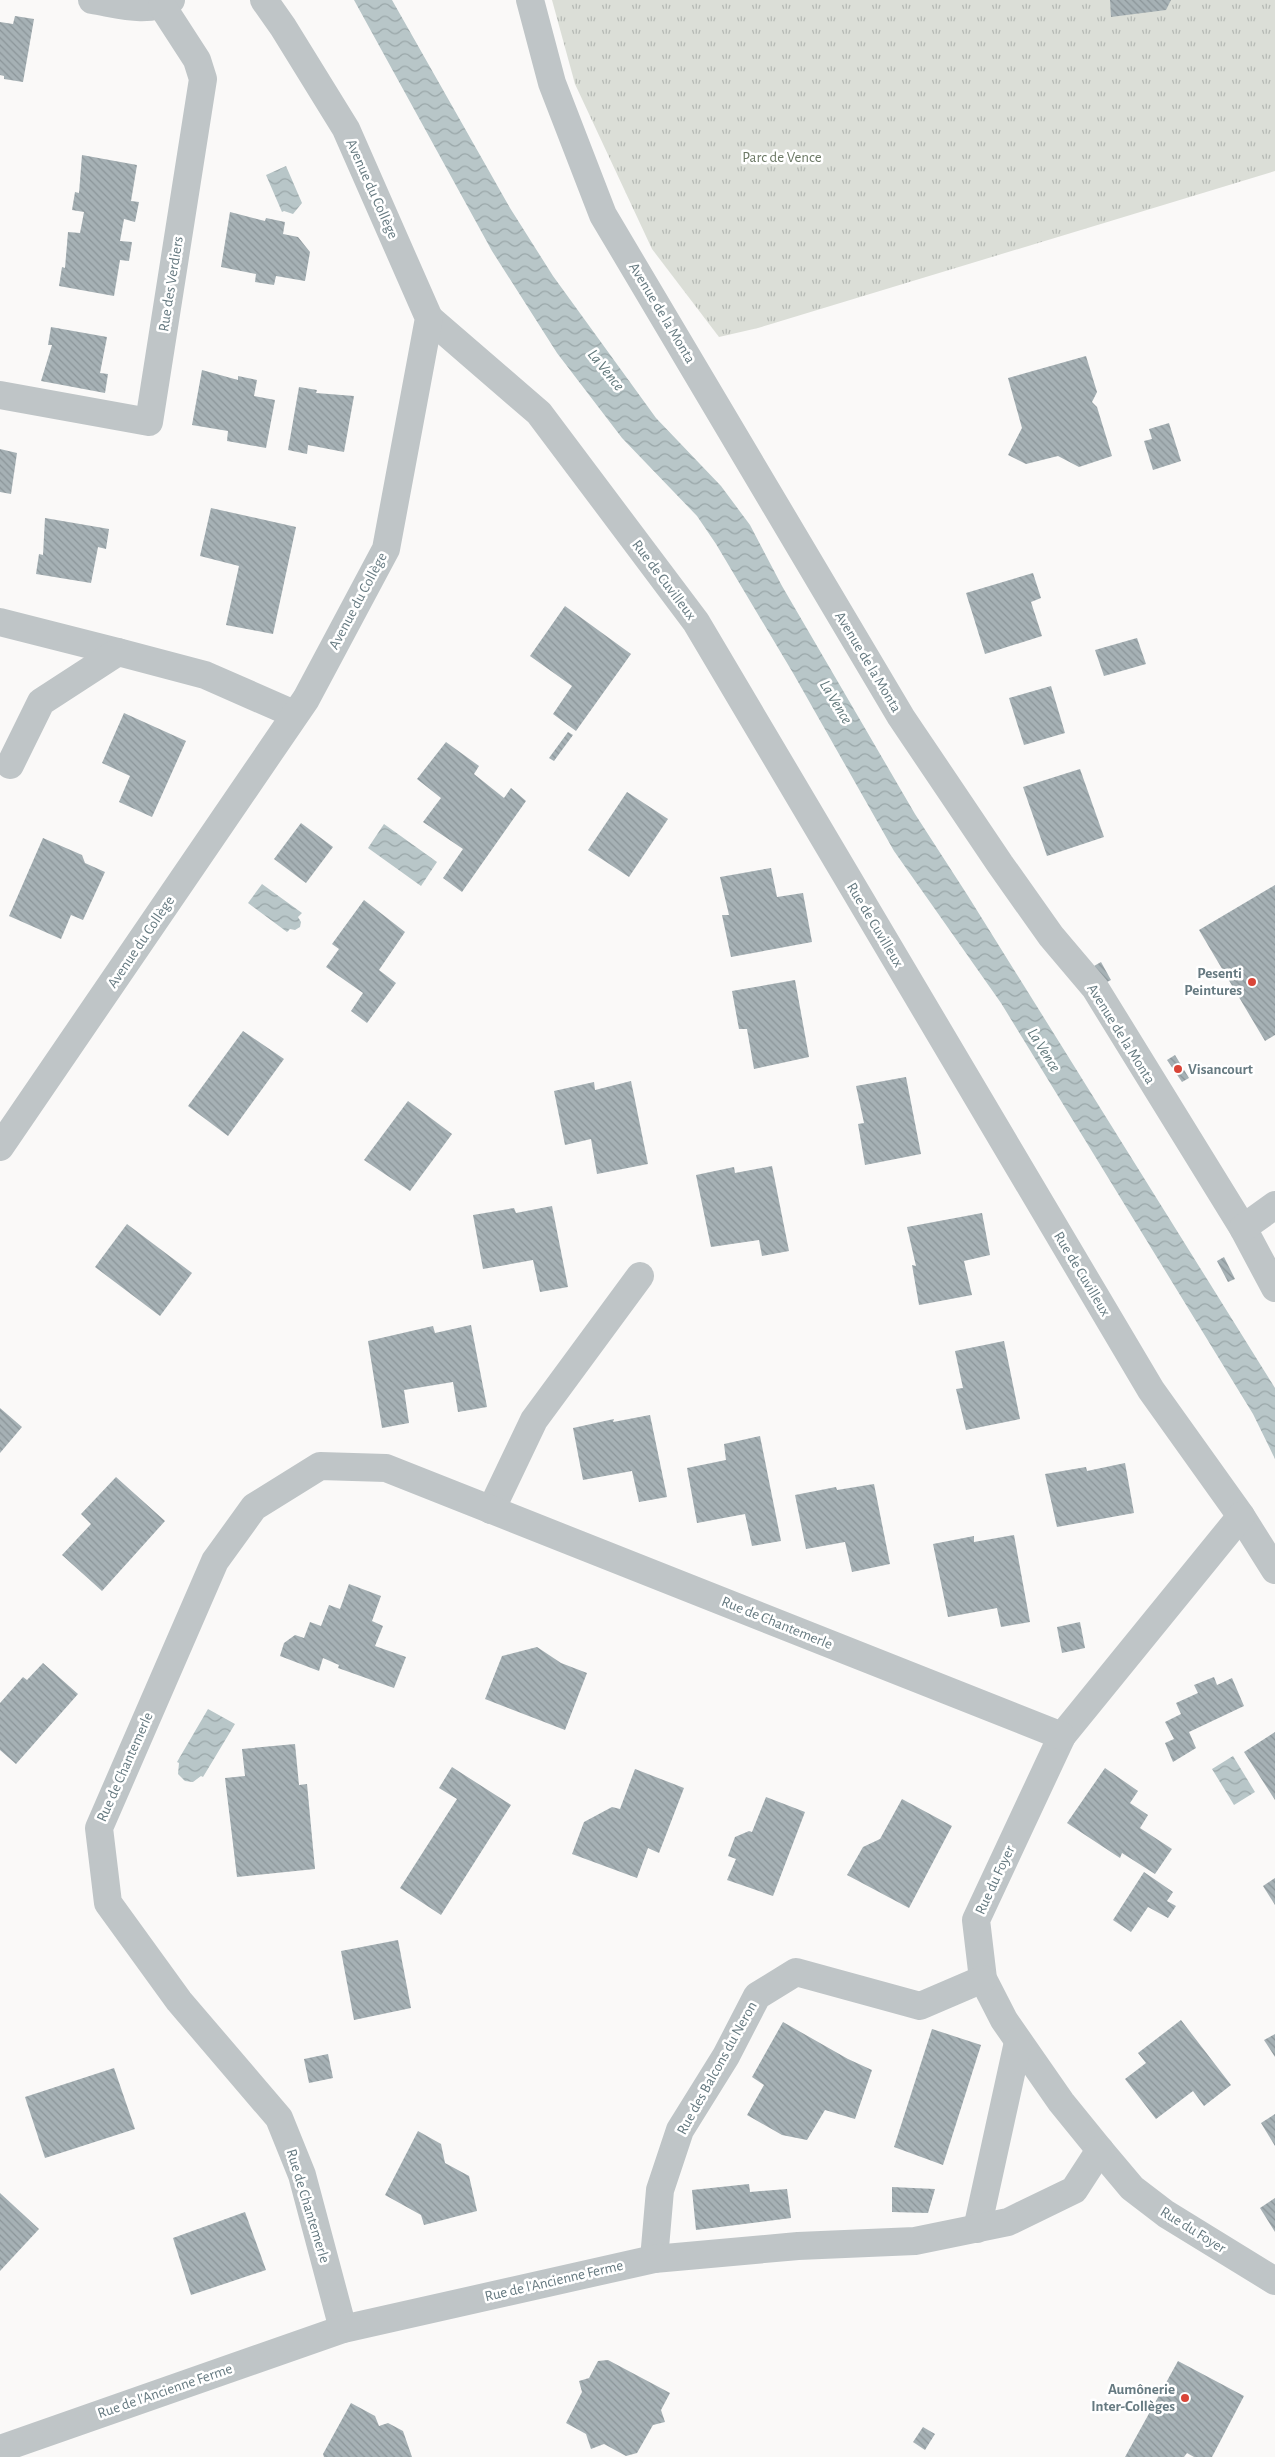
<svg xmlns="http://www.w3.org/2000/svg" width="1275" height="2457" font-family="'Alegreya Sans',sans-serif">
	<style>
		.park { fill: url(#park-tufts) }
		.water { fill: url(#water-waves) }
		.building { fill: url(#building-back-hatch) }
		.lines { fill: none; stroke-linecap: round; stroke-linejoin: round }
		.minor { stroke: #bfc5c7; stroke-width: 28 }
		.poi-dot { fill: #d94538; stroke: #fff; stroke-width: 2 }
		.labels { text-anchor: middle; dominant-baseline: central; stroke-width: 5; stroke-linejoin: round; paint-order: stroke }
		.park-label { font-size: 15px; fill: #6c7965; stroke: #fff }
		.street-label { font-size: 15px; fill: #667a81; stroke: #fff }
		.poi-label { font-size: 15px; font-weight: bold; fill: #667a81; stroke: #fff; text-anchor: end }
		.water-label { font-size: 16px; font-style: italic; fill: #61787b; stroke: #fff }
	</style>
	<defs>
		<pattern id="park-tufts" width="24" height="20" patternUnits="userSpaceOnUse" patternTransform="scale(1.25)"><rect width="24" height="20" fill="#dbded7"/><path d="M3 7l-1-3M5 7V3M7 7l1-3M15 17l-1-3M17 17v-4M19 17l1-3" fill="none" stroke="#b5b9b4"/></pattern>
		<pattern id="water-waves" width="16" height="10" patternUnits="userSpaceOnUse" patternTransform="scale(1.25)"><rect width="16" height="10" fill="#b8c6c8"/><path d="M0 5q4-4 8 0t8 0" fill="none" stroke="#99a6a8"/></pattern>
		<pattern id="building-back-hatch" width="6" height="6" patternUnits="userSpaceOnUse" patternTransform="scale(1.25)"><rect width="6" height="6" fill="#a6b1b5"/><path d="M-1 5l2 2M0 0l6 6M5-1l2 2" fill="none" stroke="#8b9599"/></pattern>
	</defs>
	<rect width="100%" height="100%" fill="#faf9f8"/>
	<polygon class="park" points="552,0 1275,0 1275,171 758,328 719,337 652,249 575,84"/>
	<g class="water">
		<polygon points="354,0 392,0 510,208 553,276 656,418 721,486 750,525 782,586 915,814 968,896 1275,1388 1275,1459 1253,1414 1001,1003 894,851 793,673 716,544 697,516 622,438 557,353 492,251"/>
		<polygon points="286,166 302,203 293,214 284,211 282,212 266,175"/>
		<polygon points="384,824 437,862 421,886 368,848"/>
		<polygon points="262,884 302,913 298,917 301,922 300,927 295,930 290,929 287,932 248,903"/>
		<polygon points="208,1709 235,1724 203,1777 201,1776 193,1782 185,1781 178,1774 179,1763 177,1762"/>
		<polygon points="1233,1756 1255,1792 1234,1805 1212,1769"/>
	</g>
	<g class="building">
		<polygon points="1110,0 1171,0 1166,10 1111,17"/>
		<polygon points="15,16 34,19 23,82 4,79 4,76 0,75 0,22 13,24"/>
		<polygon points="82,155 137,165 131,201 139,202 135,222 124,219 120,241 132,242 129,261 120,260 114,296 59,286 62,267 65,268 68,232 80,233 84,212 72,210 75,192 79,193"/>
		<polygon points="230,212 265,221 266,218 285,222 283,234 298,237 310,252 305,281 276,276 274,285 255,282 256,274 221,267"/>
		<polygon points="51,327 107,337 100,373 108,374 105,393 41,381 52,345 48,345"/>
		<polygon points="1086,356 1097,392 1092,402 1097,407 1112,456 1079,467 1058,456 1026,464 1008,455 1022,428 1008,378"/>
		<polygon points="202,370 238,380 238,376 257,380 254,396 275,400 266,448 227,441 228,431 192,425"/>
		<polygon points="299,387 317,390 316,393 354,396 344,452 308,445 307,454 288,450"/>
		<polygon points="1169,423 1181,461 1153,470 1144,441 1152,439 1149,429"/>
		<polygon points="0,449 17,453 11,494 0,492"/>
		<polygon points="211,508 296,527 273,634 226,625 239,566 200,556"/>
		<polygon points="45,518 109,529 106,549 98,547 91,583 36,574 39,554 43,555"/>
		<polygon points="1033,573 1041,598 1031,602 1042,636 985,654 966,593"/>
		<polygon points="565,606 631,654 576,731 553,714 572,686 530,656"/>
		<polygon points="1137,638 1146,664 1104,676 1095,650"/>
		<polygon points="1051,686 1065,733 1024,745 1009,698"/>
		<polygon points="124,713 186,741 152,817 119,802 130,776 102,763"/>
		<polygon points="568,732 573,735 554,761 549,758"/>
		<polygon points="446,742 479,766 474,774 504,798 511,788 526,801 462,892 443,878 463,849 423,822 441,798 417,779"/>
		<polygon points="1080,769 1104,837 1047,856 1023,787"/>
		<polygon points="627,792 668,819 629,877 588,850"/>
		<polygon points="301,823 333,847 306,883 274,859"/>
		<polygon points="43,838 82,855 85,863 105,872 83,920 71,915 61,939 9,916"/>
		<polygon points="771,868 777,897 803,893 812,942 731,957 722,915 729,915 720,877"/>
		<polygon points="1275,885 1275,1035 1265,1041 1199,930"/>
		<polygon points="364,900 405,932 379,970 396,983 367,1023 351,1011 363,993 326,967 339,949 332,944"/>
		<polygon points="1101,962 1111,980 1103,984 1094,966"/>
		<polygon points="795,980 809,1057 754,1069 747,1029 739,1029 732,991"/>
		<polygon points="243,1031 284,1059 228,1136 188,1106"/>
		<polygon points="1175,1055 1189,1078 1182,1082 1167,1060"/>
		<polygon points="906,1077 921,1154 865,1165 858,1124 864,1123 856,1086"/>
		<polygon points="631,1081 648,1164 597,1174 591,1139 565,1145 554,1091 594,1082 595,1090"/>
		<polygon points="408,1101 452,1134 410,1191 364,1160"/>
		<polygon points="772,1166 789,1251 762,1256 759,1240 711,1247 696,1175 734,1167 735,1173"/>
		<polygon points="552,1206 568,1287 540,1292 533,1260 483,1269 473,1215 514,1208 516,1213"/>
		<polygon points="982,1213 990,1255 964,1261 972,1295 919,1305 912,1265 916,1266 907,1227"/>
		<polygon points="127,1224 192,1273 160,1316 95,1267"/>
		<polygon points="1224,1257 1235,1279 1228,1282 1217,1261"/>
		<polygon points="471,1325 487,1407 458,1412 453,1382 404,1390 409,1423 382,1428 368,1341 433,1326 435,1333"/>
		<polygon points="1004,1341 1020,1419 966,1430 956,1389 963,1388 955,1351"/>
		<polygon points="0,1408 22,1427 0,1453"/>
		<polygon points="650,1415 667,1497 639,1502 632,1471 583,1480 573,1428 614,1419 613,1422"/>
		<polygon points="760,1436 781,1541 752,1546 745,1514 697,1523 687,1468 726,1460 724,1444"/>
		<polygon points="1125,1463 1134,1513 1057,1527 1045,1474 1086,1467 1087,1471"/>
		<polygon points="116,1477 165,1521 102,1591 62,1555 91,1524 81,1514"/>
		<polygon points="874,1484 890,1564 852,1572 845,1542 806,1549 795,1495 836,1487 837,1490"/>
		<polygon points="1014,1535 1030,1622 1001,1627 997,1608 948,1617 933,1544 974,1536 974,1542"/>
		<polygon points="349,1584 381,1596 372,1621 383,1626 375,1646 406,1657 394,1688 338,1668 339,1665 323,1658 319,1671 280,1656 284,1643 295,1635 304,1638 310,1622 321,1626 329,1605 340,1609"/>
		<polygon points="1080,1622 1085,1648 1062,1653 1057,1627"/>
		<polygon points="537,1647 561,1663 587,1673 565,1730 485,1699 502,1656"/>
		<polygon points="43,1663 78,1694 16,1764 0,1750 0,1703 23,1677 27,1680"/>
		<polygon points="1214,1677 1217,1685 1232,1678 1244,1706 1189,1732 1196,1748 1173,1762 1165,1743 1174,1739 1165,1722 1181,1714 1176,1703 1198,1693 1194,1685"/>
		<polygon points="1275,1732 1275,1800 1244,1752"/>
		<polygon points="295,1744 299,1785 307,1784 315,1869 237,1877 225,1778 245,1776 242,1749"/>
		<polygon points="452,1767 511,1805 441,1915 400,1888 457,1799 439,1788"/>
		<polygon points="1105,1768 1138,1791 1130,1803 1148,1815 1140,1828 1172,1849 1155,1874 1122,1853 1120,1858 1067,1823"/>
		<polygon points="635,1769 684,1788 659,1853 648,1848 637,1878 572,1854 584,1822 612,1807 620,1809"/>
		<polygon points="766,1797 805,1812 773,1896 727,1880 736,1859 728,1856 735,1837 749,1831 752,1832"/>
		<polygon points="902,1799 952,1826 909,1908 847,1875 863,1847 880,1839"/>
		<polygon points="1144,1872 1173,1892 1167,1901 1176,1906 1168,1918 1148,1907 1131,1932 1113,1920"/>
		<polygon points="1275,1878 1275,1905 1263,1886"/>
		<polygon points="398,1940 411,2008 354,2020 341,1951"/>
		<polygon points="1181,2020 1231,2085 1204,2106 1193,2091 1156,2119 1125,2079 1146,2063 1138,2053"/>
		<polygon points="783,2022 848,2059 872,2070 855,2119 825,2110 807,2140 782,2135 747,2115 764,2085 752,2077"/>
		<polygon points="932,2029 981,2045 943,2165 894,2147"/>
		<polygon points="1275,2034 1275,2057 1264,2040"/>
		<polygon points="328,2054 333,2078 309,2083 304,2059"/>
		<polygon points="114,2068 135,2129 45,2158 25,2097"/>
		<polygon points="1275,2114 1275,2146 1261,2123"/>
		<polygon points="418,2131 441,2144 445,2163 469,2176 477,2211 424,2225 421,2215 385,2195"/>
		<polygon points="749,2184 750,2192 787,2189 791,2218 696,2230 692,2190"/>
		<polygon points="892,2187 935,2189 928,2213 892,2212"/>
		<polygon points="0,2193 39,2229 0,2271"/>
		<polygon points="1275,2198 1275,2232 1260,2208"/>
		<polygon points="245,2212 266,2270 191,2295 173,2238"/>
		<polygon points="608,2360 670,2393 661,2410 665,2422 653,2425 637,2453 626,2456 604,2444 591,2449 586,2434 566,2423 582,2392 579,2381 589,2378 598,2361"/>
		<polygon points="1178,2361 1244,2396 1212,2457 1194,2457 1187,2453 1184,2457 1125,2457"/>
		<polygon points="351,2403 375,2416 379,2426 388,2423 403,2431 412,2457 324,2457 323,2454"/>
		<polygon points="923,2427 935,2434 925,2450 913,2442"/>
	</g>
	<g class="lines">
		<g class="minor">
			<path d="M 92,0 C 118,4 148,14 171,0"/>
			<polyline points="530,0 552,83 603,215 901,717 1000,864 1051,936 1095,988 1243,1228 1275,1288"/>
			<polyline points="429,318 539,413 696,622 1151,1390 1241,1516 1275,1570"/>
			<polyline points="0,395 149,422 203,79 197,60 162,6"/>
			<polyline points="0,622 118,652"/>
			<polyline points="10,765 41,702 118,652 205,675 294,714"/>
			<polyline points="0,1147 306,699 386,549 429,318 346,129 283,27 264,0"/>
			<polyline points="1243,1228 1275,1205"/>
			<polyline points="491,1510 534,1420 640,1276"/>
			<polyline points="1241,1516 1062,1736 976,1920 983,1979 1004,2020 1061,2102 1100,2150 1132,2188 1166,2214 1275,2281"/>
			<polyline points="977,2229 1018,2042"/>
			<polyline points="654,2259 660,2190 680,2130 726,2056 757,1996 796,1972 920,2006 983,1979"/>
			<polyline points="343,2329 302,2175 279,2118 179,2001 108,1903 99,1828 215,1561 254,1507 320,1466 386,1468 1062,1736"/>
			<polyline points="0,2449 343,2329 654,2259 798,2246 915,2241 1008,2222 1074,2190 1100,2150"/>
		</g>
	</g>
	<g class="poi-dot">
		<circle cx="1252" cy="982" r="5"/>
		<circle cx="1178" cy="1069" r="5"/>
		<circle cx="1185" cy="2398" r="5"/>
	</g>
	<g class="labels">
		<g class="park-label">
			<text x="782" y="157">Parc de Vence</text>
		</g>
		<g class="street-label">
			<text transform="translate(372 189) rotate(66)">Avenue du Collège</text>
			<text transform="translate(171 284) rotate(-81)">Rue des Verdiers</text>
			<text transform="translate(662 313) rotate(59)">Avenue de la Monta</text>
			<text transform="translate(664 580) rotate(53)">Rue de Cuvilleux</text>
			<text transform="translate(358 601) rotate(-62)">Avenue du Collège</text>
			<text transform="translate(868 662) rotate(59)">Avenue de la Monta</text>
			<text transform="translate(875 925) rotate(59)">Rue de Cuvilleux</text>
			<text transform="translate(141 942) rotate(-56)">Avenue du Collège</text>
			<text transform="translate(1121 1034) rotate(58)">Avenue de la Monta</text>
			<text transform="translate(1082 1274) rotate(59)">Rue de Cuvilleux</text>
			<text transform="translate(777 1623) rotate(22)">Rue de Chantemerle</text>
			<text transform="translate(125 1767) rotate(-66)">Rue de Chantemerle</text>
			<text transform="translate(995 1880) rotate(-65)">Rue du Foyer</text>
			<text transform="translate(717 2068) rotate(-61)">Rue des Balcons du Neron</text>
			<text transform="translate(308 2206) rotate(73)">Rue de Chantemerle</text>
			<text transform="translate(1193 2230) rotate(32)">Rue du Foyer</text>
			<text transform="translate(554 2281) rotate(-13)">Rue de l'Ancienne Ferme</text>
			<text transform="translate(165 2391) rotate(-19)">Rue de l'Ancienne Ferme</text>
		</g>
		<g class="poi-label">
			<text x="1242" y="973">Pesenti<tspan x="1242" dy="17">Peintures</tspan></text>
			<text x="1188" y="1069" text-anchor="start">Visancourt</text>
			<text x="1175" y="2389">Aumônerie<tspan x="1175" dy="17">Inter-Collèges</tspan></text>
		</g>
		<g class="water-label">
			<text transform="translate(606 370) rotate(51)">La Vence</text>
			<text transform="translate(836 702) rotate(59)">La Vence</text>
			<text transform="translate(1044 1050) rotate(58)">La Vence</text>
		</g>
	</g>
</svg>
